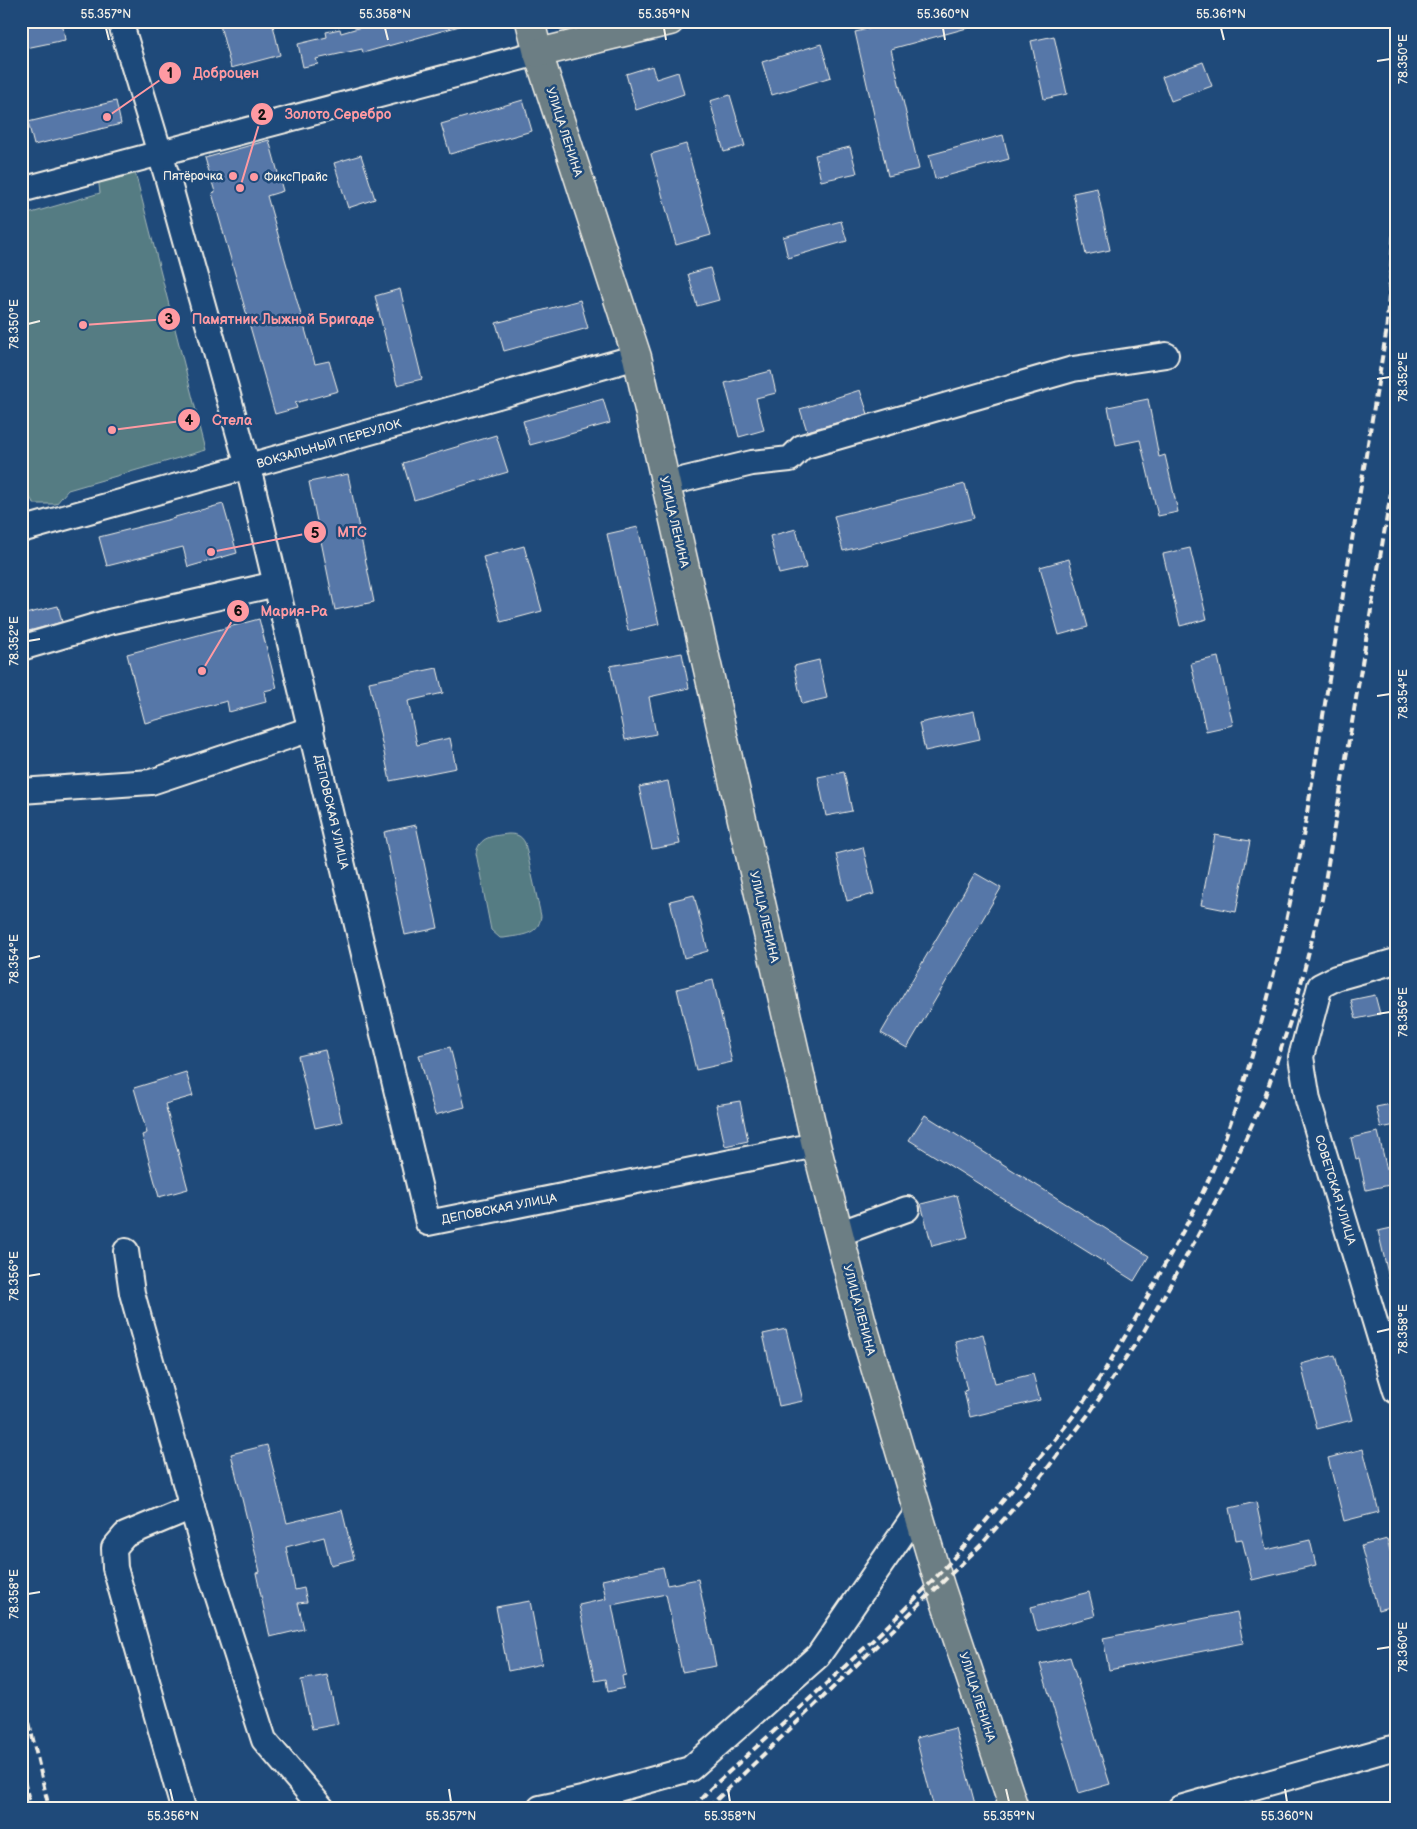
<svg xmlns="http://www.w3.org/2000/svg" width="1417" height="1829" font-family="'Balsamiq Sans',sans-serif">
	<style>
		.green { fill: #547c83; stroke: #a4b6b6 }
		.building { fill: #5677a8; stroke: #f4f1e8 }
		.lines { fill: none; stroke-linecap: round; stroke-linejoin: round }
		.minor-casing { stroke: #f4f1e8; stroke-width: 28 }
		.major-casing { stroke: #f4f1e8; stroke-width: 31 }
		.minor { stroke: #1f4a7a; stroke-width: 24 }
		.major { stroke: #6c7e84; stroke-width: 28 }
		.rail { stroke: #f4f1e8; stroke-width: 4; stroke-dasharray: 8 4; stroke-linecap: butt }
		.ticks { fill: none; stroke: #f4f1e8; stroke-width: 2 }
		.poi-dot { fill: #ff9aa2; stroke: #1f4a7a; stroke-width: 2 }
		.labels { text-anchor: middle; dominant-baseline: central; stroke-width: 5; stroke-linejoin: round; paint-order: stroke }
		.street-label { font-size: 12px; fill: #f4f1e8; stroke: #1f4a7a }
		.poi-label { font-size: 12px; fill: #f4f1e8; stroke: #1f4a7a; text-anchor: end }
		.leader { fill: none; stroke: #ff9aa2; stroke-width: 2 }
		.callout-dot { fill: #ff9aa2; stroke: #1f4a7a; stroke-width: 2 }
		.mark-label { font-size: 15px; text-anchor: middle; font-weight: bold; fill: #111 }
		.callout-label { font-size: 14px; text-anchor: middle; font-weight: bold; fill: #ff9aa2; stroke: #1f4a7a; stroke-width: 5; stroke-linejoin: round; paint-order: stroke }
		.neatline { fill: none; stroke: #f4f1e8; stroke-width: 2 }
		.ticks-label { font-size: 12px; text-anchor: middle; fill: #f4f1e8 }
	</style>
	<rect width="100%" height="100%" fill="#1f4a7a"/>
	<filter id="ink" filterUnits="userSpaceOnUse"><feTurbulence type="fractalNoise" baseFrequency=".02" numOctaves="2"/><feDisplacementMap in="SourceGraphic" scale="10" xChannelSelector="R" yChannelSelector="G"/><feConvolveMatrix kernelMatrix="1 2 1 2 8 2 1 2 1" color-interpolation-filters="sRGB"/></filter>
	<g filter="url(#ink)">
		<g class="green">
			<polygon points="120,172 135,172 206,450 68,490 56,504 34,504 28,494 21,468 21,216 100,193 98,177"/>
			<path d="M 508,834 C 516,834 521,835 525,843 L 541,916 C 539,936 520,935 504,938 L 500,938 L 491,930 L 476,853 C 480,836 493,836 508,834 Z"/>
		</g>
		<g class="building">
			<polygon points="21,21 62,21 65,40 21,49"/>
			<polygon points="219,21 272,21 280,55 231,68"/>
			<polygon points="382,21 463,21 463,25 363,53 362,49 316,59 318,64 303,67 298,44 327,37 326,32 340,29 341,33"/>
			<polygon points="886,21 977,21 978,25 891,49 919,169 888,176 855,32 886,25"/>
			<polygon points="1054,36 1067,94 1044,99 1031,41"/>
			<polygon points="821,44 831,77 772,95 762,62"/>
			<polygon points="1203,62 1212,86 1171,101 1162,77"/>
			<polygon points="652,66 656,79 678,72 684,94 636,110 626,74"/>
			<polygon points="730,95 745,146 724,152 710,101"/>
			<polygon points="523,100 532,131 450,154 441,124"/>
			<polygon points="116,101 121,124 34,145 28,122"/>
			<polygon points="1003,135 1009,159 935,179 929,155"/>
			<polygon points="269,140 283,191 267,196 315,364 329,361 338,391 295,403 297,408 275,414 212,193 215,192 205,158"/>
			<polygon points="686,144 711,235 676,245 651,154"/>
			<polygon points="850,147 857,173 821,181 815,155"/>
			<polygon points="361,155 375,199 348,208 334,163"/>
			<polygon points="1097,188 1110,250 1086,255 1073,193"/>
			<polygon points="841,221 847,241 788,258 783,237"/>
			<polygon points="710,268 719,300 697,306 688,274"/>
			<polygon points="400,289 422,379 397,385 375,296"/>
			<polygon points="580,300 588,328 504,351 496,323"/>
			<polygon points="771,371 776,393 756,398 764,430 739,437 725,383"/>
			<polygon points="860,390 868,414 807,431 800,409"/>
			<polygon points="603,399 610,423 530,445 523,421"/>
			<polygon points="1148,399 1159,457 1165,455 1178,512 1158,516 1140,440 1116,445 1108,407"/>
			<polygon points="496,435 508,472 414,500 403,463"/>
			<polygon points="348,474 374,602 335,610 309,482"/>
			<polygon points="965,484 974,518 843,551 834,516"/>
			<polygon points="223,504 237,553 188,567 183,547 107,566 99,537 175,518 175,517"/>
			<polygon points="638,527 659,624 628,631 607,534"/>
			<polygon points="796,529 806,568 779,574 770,536"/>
			<polygon points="524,546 542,611 501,622 483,557"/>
			<polygon points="1190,548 1207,619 1180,626 1163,554"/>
			<polygon points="1069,559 1088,627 1059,635 1040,567"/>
			<polygon points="58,606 62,622 21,633 21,615"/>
			<polygon points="259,619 277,688 264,691 266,702 229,712 227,701 145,723 127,654"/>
			<polygon points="682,653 689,688 649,697 656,734 625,740 610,666"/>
			<polygon points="1218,657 1233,725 1206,731 1191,663"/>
			<polygon points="819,660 827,698 802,704 794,666"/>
			<polygon points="437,668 443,693 408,701 417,745 450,738 456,768 390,781 369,682"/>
			<polygon points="974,711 980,739 925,751 919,723"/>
			<polygon points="844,772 852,811 826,816 818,777"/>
			<polygon points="668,781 680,844 652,849 639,787"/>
			<polygon points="416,825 438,928 405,935 384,832"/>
			<polygon points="1215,835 1250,841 1236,912 1201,905"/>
			<polygon points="863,847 874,894 847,901 836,854"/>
			<polygon points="975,873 1001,888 907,1048 881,1033"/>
			<polygon points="694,895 708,951 684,958 670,901"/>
			<polygon points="713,980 732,1062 696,1070 677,989"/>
			<polygon points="1375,995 1380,1014 1356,1019 1351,1000"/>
			<polygon points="450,1047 465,1107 435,1115 419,1055"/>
			<polygon points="325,1050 342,1122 315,1128 298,1056"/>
			<polygon points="186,1072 193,1096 165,1104 188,1189 159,1197 142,1135 147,1133 134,1088"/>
			<polygon points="740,1101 748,1141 725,1146 716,1105"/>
			<polygon points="1396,1103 1396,1125 1381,1128 1376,1107"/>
			<polygon points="925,1115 1149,1256 1134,1281 909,1140"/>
			<polygon points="1378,1132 1387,1170 1391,1169 1394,1184 1366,1190 1359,1158 1356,1159 1351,1138"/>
			<polygon points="957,1195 968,1237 932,1246 921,1204"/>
			<polygon points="1396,1227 1396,1281 1390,1282 1378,1231"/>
			<polygon points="786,1329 803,1401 779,1406 763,1334"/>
			<polygon points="983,1334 995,1383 1033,1374 1040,1400 970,1417 964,1391 967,1390 955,1341"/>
			<polygon points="1335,1355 1352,1420 1317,1429 1301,1364"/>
			<polygon points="267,1445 287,1523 342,1510 354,1559 331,1565 324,1537 286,1547 295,1590 304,1588 307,1602 298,1603 304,1629 270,1637 256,1573 260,1572 231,1454"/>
			<polygon points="1363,1449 1379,1512 1344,1521 1328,1458"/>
			<polygon points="1256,1502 1266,1550 1310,1540 1316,1565 1252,1580 1242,1539 1236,1540 1230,1508"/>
			<polygon points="1387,1539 1396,1573 1396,1605 1378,1610 1361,1546"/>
			<polygon points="663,1567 667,1585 698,1579 716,1666 682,1672 666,1594 612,1605 626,1675 622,1676 624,1688 608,1692 606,1679 595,1681 579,1605 606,1599 602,1580"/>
			<polygon points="1089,1592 1095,1616 1037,1631 1031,1607"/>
			<polygon points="530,1601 542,1664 508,1671 496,1607"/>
			<polygon points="1237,1612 1243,1643 1109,1670 1103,1638"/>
			<polygon points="1070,1657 1110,1784 1079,1793 1040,1664"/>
			<polygon points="327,1675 338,1724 312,1729 301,1680"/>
			<polygon points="955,1728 976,1808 934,1808 916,1738"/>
		</g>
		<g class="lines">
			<defs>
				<g id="minor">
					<polyline points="120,21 168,180 248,467 428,1223 816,1145"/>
					<polyline points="21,190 538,53"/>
					<polyline points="665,484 752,463 790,459 802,447 1073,369 1166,355"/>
					<polyline points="21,530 637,357"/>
					<polyline points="21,648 109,622 276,584"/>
					<polyline points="21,791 151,782 311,729"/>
					<polyline points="1396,961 1336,978 1320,986 1301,1057 1308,1100 1396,1391"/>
					<polyline points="838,1234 907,1209"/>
					<polyline points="126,1251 132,1293 210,1572 264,1740 322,1808"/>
					<polyline points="183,1808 115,1568 114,1548 125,1535 192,1507"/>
					<polyline points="540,1808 582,1799 690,1769 818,1656 918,1511"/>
					<polyline points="1180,1808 1396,1747"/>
				</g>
				<g id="major">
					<polyline points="530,21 538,53 637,357 816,1145 862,1323 940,1586 1014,1808"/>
					<polyline points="538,53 670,21"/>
				</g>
			</defs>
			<use href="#minor" class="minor-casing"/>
			<use href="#major" class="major-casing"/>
			<use href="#minor" class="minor"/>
			<use href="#major" class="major"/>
			<g class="rail">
				<polyline points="21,1688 49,1808"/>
				<polyline points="21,1769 31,1808"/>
				<path d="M 693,1808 L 708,1791 C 785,1720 866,1651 938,1575 C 965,1546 991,1515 1017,1484 C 1039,1458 1062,1432 1082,1404 C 1113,1360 1139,1313 1164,1266 C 1183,1231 1203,1196 1217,1159 C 1256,1059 1280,954 1301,849 L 1386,334 L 1396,205"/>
				<polyline points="708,1808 980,1546 1037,1482 1091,1411 1144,1331 1196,1239 1226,1181 1265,1096 1295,1007 1322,899 1396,463"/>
			</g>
		</g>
	</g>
	<path class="ticks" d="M 106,28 L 109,40M 385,28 L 388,40M 664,28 L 666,40M 943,28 L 945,40M 1221,28 L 1224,40M 1377,61 L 1390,59M 28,324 L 40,321M 1377,379 L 1390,377M 28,641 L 40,639M 1377,696 L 1390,694M 28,959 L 40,956M 1377,1014 L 1390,1012M 28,1276 L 40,1274M 1377,1332 L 1390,1329M 28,1594 L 40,1592M 1377,1649 L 1390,1647M 170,1789 L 173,1802M 449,1789 L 451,1802M 728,1789 L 730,1802M 1006,1789 L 1009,1802M 1285,1789 L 1287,1802"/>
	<g class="poi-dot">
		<circle cx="233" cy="176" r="5"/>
		<circle cx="254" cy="177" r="5"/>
	</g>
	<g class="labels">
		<g class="street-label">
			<text transform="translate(564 132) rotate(72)">УЛИЦА ЛЕНИНА</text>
			<text transform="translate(329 444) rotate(-16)">ВОКЗАЛЬНЫЙ ПЕРЕУЛОК</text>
			<text transform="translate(674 522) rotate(77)">УЛИЦА ЛЕНИНА</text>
			<text transform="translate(331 812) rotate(77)">ДЕПОВСКАЯ УЛИЦА</text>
			<text transform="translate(764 917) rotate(77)">УЛИЦА ЛЕНИНА</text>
			<text transform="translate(1335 1190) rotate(73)">СОВЕТСКАЯ УЛИЦА</text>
			<text transform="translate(499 1209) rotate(-11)">ДЕПОВСКАЯ УЛИЦА</text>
			<text transform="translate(859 1310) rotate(75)">УЛИЦА ЛЕНИНА</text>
			<text transform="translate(977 1697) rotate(72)">УЛИЦА ЛЕНИНА</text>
		</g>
		<g class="poi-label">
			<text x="223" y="176">Пятёрочка</text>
			<text x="264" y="177" text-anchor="start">ФиксПрайс</text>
		</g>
	</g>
	<path class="leader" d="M107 117L170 73M240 188L262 114M83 325L169 319M112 430L189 420M211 552L315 532M202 671L238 611"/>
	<g class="callout-dot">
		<circle cx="107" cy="117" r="5"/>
		<circle cx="240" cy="188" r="5"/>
		<circle cx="83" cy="325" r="5"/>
		<circle cx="112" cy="430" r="5"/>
		<circle cx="211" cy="552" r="5"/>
		<circle cx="202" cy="671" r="5"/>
		<circle cx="170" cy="73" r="12"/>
		<circle cx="262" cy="114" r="12"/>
		<circle cx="169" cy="319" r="12"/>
		<circle cx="189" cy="420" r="12"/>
		<circle cx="315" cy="532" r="12"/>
		<circle cx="238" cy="611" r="12"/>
	</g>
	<g class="mark-label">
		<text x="170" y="78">1</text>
		<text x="262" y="120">2</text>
		<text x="169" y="324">3</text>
		<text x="189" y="425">4</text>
		<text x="315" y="538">5</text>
		<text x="238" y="616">6</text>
	</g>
	<g class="callout-label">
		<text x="226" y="78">Доброцен</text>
		<text x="338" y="119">Золото Серебро</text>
		<text x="283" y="324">Памятник Лыжной Бригаде</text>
		<text x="232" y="425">Стела</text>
		<text x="352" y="537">МТС</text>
		<text x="294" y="616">Мария-Ра</text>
	</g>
	<rect width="1417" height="1829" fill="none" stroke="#1f4a7a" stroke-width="55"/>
	<rect x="28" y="28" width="1362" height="1774" class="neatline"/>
	<g class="ticks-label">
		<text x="106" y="18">55.357°N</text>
		<text x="385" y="18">55.358°N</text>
		<text x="664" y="18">55.359°N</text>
		<text x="943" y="18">55.360°N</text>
		<text x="1221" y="18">55.361°N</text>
		<text transform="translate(1403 59) rotate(-90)" y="4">78.350°E</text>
		<text transform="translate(14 324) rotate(-90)" y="4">78.350°E</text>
		<text transform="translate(1403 377) rotate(-90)" y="4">78.352°E</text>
		<text transform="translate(14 641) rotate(-90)" y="4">78.352°E</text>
		<text transform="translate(1403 694) rotate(-90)" y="4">78.354°E</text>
		<text transform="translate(14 959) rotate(-90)" y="4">78.354°E</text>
		<text transform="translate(1403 1012) rotate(-90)" y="4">78.356°E</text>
		<text transform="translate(14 1276) rotate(-90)" y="4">78.356°E</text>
		<text transform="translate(1403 1329) rotate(-90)" y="4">78.358°E</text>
		<text transform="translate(14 1594) rotate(-90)" y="4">78.358°E</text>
		<text transform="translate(1403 1647) rotate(-90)" y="4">78.360°E</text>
		<text x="173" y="1820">55.356°N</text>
		<text x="451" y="1820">55.357°N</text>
		<text x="730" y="1820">55.358°N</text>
		<text x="1009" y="1820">55.359°N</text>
		<text x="1287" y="1820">55.360°N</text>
	</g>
</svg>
